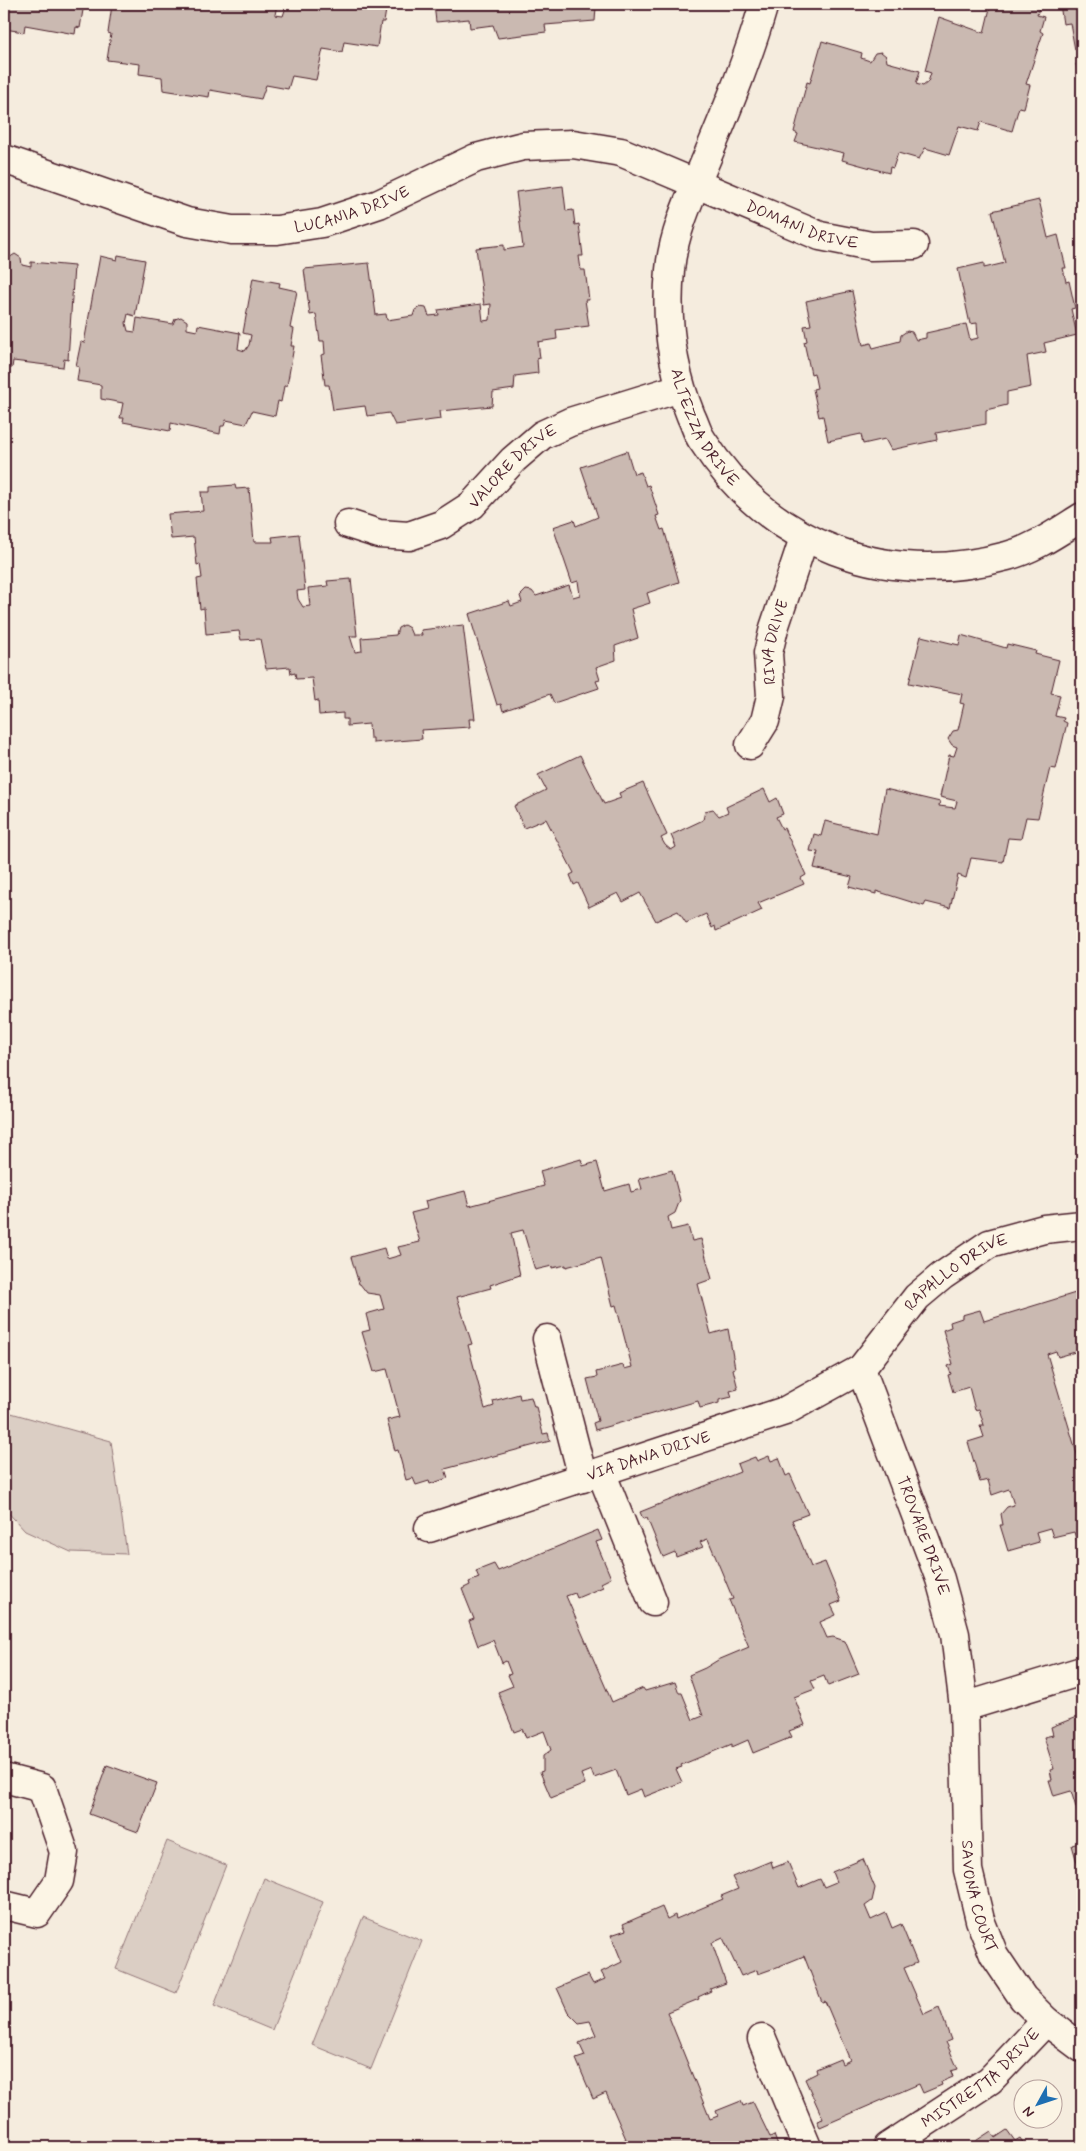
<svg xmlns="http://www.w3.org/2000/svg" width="1086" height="2151" font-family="Mynerve,sans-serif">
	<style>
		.green { fill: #dbcec4; stroke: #927678 }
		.building { fill: #cab9b1; stroke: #4a1f2b }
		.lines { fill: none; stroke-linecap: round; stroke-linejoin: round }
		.minor-casing { stroke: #4a1f2b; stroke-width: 31 }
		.minor { stroke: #fcf5e5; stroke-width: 28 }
		.labels { text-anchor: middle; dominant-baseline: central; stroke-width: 4; stroke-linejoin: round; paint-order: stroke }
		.street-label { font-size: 16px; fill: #4a1f2b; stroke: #fcf5e5 }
	</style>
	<rect width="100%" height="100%" fill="#f5ecde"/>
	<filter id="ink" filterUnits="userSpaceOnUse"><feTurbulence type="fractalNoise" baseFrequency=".02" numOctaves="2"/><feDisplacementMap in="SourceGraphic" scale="10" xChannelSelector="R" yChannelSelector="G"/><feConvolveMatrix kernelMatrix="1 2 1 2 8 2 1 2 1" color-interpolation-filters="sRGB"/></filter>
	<g filter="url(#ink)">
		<g class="green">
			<polygon points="4,1411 111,1441 127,1554 71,1552 25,1531 4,1508"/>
			<polygon points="167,1841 226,1865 176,1993 116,1969"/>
			<polygon points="264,1878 323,1902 272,2030 214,2006"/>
			<polygon points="363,1917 422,1941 371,2069 312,2045"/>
		</g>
		<g class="building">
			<polygon points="4,4 84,4 80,28 76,27 75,34 25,25 24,32 4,29"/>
			<polygon points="116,4 277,4 275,15 283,16 287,4 387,4 384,22 381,22 377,47 344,42 342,52 323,49 316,80 292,76 288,89 266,85 261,99 210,90 209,97 163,90 162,77 139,74 140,64 107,60 111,34 108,33 112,5"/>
			<polygon points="434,4 619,4 619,5 596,7 595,21 545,25 546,32 498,38 493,25 470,28 469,19 436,22"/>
			<polygon points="991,4 1040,4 1037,15 1044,17 1040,31 1043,33 1026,84 1030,85 1024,108 1019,107 1012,131 981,122 978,131 959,126 949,155 925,148 919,159 898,153 893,168 890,167 889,173 842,160 844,153 795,142 798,134 794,132 807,82 810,83 822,41 862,53 861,58 870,61 875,53 881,52 886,56 887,62 920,71 916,84 923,86 928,82 931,73 925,71 939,17 984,33"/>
			<polygon points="1060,4 1082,4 1082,94 1076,64 1081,63 1078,50 1075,50 1070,23 1063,24"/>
			<polygon points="563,186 566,211 573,210 575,225 579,224 583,256 579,256 581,270 585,270 589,300 585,300 589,326 556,330 557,339 538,342 540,358 537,359 538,373 515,376 514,389 493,392 492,406 440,411 441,419 395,425 389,413 367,416 365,406 333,410 329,385 325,385 321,355 325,354 324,341 320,341 316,314 310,315 304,269 369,263 376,315 386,314 387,320 413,316 415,310 420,307 426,308 429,316 439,315 438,310 481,304 483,321 490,320 491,304 484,305 476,248 504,245 504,250 523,247 516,192"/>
			<polygon points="1039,200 1048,238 1058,235 1066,268 1063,268 1066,282 1069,281 1075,308 1071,309 1077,335 1044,343 1046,352 1027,356 1031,387 1007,392 1007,405 986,410 986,424 936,433 937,440 891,450 885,439 863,444 861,434 828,441 823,416 819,417 813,389 817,388 814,373 811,374 804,342 807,341 804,326 811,325 806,301 852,291 863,345 871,343 873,348 900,341 901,335 907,331 912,332 916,340 926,338 926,333 966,324 970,340 978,338 977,323 970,324 958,269 984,263 984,268 1005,263 992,211"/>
			<polygon points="15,254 21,258 22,265 31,267 31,262 74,266 68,360 64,359 63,367 13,361 12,368 4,368 4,261"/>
			<polygon points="118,255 145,260 135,316 128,314 126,323 128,331 135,332 137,318 173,324 175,319 181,317 187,321 187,329 197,331 198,325 240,333 238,349 245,351 249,345 251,335 243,333 253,278 280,283 279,287 297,291 290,328 294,329 291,346 294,346 287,386 284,386 281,402 278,401 275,416 252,411 246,424 226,420 224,426 221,426 220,434 171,423 170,431 123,422 124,418 120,418 123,403 101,399 101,385 77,381 79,367 76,366 81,342 84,343 100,256 117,260"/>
			<polygon points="627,451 634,474 641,472 646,486 649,485 659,515 656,516 661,530 664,529 679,582 647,593 650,603 631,609 638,638 615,646 616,660 596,667 600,680 596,681 599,688 554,703 550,694 503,711 501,704 497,705 469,614 509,601 511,606 522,602 520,596 526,590 532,591 536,596 569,585 573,597 580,595 578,581 572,583 553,527 574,520 576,526 598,517 581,467"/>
			<polygon points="235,485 236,489 249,488 254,542 273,542 272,537 299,534 305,590 297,591 298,599 303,607 310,606 308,588 328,586 327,581 351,579 357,636 350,636 355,652 362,651 361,638 396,635 398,628 404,625 409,628 412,635 422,635 421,630 463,625 475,719 469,719 470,727 421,730 422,739 373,743 373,738 370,738 369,724 347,726 347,719 343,719 343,713 319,715 318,700 315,701 312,678 296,679 295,673 291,674 290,667 266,669 260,639 241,640 239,631 206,634 204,608 200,609 197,579 202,578 200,564 197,565 194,537 171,539 168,514 203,511 201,492 210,492 210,487"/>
			<polygon points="961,635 1006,648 1007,644 1036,651 1035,654 1059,660 1051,693 1060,695 1055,716 1064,718 1063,721 1067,723 1056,769 1050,768 1038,818 1026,817 1021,839 1008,838 1003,862 971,858 966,878 958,875 950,908 926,902 924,906 876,891 876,894 849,887 852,877 814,868 818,852 810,851 814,834 821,836 825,821 877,834 885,789 940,802 939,806 955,808 957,801 940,797 949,755 954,756 957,747 952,745 948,739 953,731 958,730 964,704 960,703 962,694 909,683 921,636 959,645"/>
			<polygon points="580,755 604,804 621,798 619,793 643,783 667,835 661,838 665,845 671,850 676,847 671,835 703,820 705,811 713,809 719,816 728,812 726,807 764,789 770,802 777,798 783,814 776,817 782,829 784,828 806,875 801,878 804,884 758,903 762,910 716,931 715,926 712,928 706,914 686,923 678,911 656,921 640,893 623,902 618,893 589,907 578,883 574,885 570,875 574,873 546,819 524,828 514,806 546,790 538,775"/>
			<polygon points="581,1159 583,1166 597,1162 605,1191 629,1184 631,1192 642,1189 639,1179 672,1170 680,1200 675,1213 668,1217 671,1230 688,1226 692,1241 701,1239 712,1279 698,1284 711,1334 728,1329 735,1368 733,1369 738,1389 730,1391 732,1397 719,1400 719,1403 700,1408 698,1401 595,1430 593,1423 598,1421 587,1379 597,1377 596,1372 623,1365 624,1369 632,1367 616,1305 613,1306 601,1258 566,1267 566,1265 552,1268 552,1266 535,1270 523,1230 511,1233 520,1275 490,1285 491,1288 457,1297 472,1344 468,1345 485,1409 494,1406 493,1401 519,1394 520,1399 531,1397 534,1407 536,1407 543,1434 548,1433 550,1441 445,1469 448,1478 430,1484 429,1481 416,1485 413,1478 406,1480 398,1450 395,1451 387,1420 400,1417 387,1369 374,1372 362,1332 370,1330 366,1314 384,1309 380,1295 367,1293 360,1284 359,1284 351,1257 384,1248 387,1259 401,1255 398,1247 420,1242 411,1213 427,1209 425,1201 465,1191 469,1206 544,1186 540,1171"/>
			<polygon points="1082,1291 1082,1350 1058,1357 1056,1351 1047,1354 1080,1464 1082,1463 1082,1559 1074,1532 1053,1537 1050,1528 1036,1532 1039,1542 1008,1551 1000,1525 1003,1525 1001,1514 1007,1507 1014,1505 1009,1489 992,1495 988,1480 980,1482 968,1442 984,1437 980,1425 984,1425 979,1409 975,1410 969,1387 953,1392 948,1375 951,1374 948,1366 953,1364 943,1330 951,1327 950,1322 962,1318 962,1315 980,1310 984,1321"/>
			<polygon points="769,1456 771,1461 779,1458 786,1476 790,1474 808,1514 792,1520 811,1567 825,1562 841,1601 831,1605 836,1615 820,1622 827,1638 833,1637 845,1641 859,1674 828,1686 824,1676 811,1681 815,1689 794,1697 805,1725 789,1731 792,1737 753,1753 748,1740 732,1747 732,1744 681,1765 682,1767 676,1769 682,1782 644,1797 641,1789 626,1795 616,1770 594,1778 591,1770 581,1774 585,1784 551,1798 540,1772 543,1771 543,1756 551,1750 544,1731 526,1738 522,1729 514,1732 498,1692 513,1686 508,1675 511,1674 506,1661 502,1663 493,1640 478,1646 469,1621 474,1619 462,1589 470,1585 469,1582 479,1578 476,1571 494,1564 498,1571 598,1530 602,1540 596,1542 611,1578 601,1583 603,1587 577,1598 575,1593 566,1596 612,1702 643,1688 645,1691 675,1682 679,1693 682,1693 693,1720 703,1716 689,1675 705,1668 718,1660 749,1647 729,1600 733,1599 708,1539 700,1542 703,1547 676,1557 675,1552 663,1557 647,1518 643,1519 640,1512 740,1472 737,1464 755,1457 757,1461"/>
			<polygon points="1079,1716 1082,1723 1082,1812 1078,1814 1071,1791 1054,1796 1049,1780 1052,1780 1050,1770 1054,1769 1044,1737 1053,1735 1051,1727"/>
			<polygon points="107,1765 157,1783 138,1832 89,1814"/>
			<polygon points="1082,1842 1082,1880 1072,1845"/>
			<polygon points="863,1859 875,1888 872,1901 865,1906 871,1920 886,1913 892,1928 901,1924 917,1963 904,1968 924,2014 939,2007 951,2040 946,2042 958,2069 951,2071 953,2077 941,2082 942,2085 923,2093 919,2084 820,2127 817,2121 823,2119 805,2079 817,2073 816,2069 840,2059 842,2064 850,2060 825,2001 822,2002 804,1956 772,1969 758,1974 757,1970 741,1976 723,1938 712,1943 726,1983 710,1989 711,1991 698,1997 699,1999 667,2012 710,2119 718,2116 716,2111 741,2101 743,2106 753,2102 770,2137 774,2135 778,2146 610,2147 626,2139 606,2093 593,2099 576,2059 585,2056 579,2043 596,2035 590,2021 579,2023 568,2012 557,1988 588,1975 593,1984 605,1979 601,1972 622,1962 611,1935 626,1930 623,1924 662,1907 667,1919 675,1915 676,1919 723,1899 721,1896 738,1889 732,1877 771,1861 773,1868 788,1862 799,1888 820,1879 824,1887 836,1882 832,1872"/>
			<polygon points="1007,2130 1015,2141 1020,2138 1026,2147 968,2146 991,2131 995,2138"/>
		</g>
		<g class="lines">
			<defs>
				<g id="minor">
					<path id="s1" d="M 764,4 C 749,56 729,105 708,155 C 693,191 673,232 670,270 C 665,321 672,369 691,416 C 695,424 697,433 702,440 C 770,546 886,589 1007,556 C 1034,549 1058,532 1082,517"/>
					<path id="s2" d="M 4,159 L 187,222 L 232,230 L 277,230 L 322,223 L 379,204 L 476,158 L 523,146 L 573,144 L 621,152 L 820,236 L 871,246 L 914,245"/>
					<path id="s3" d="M 348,524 L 379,534 L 409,536 L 441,525 L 472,505 L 513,460 L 542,435 L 570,422 L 680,388"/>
					<path id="s4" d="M 750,745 L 765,721 L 771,696 L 768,653 L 774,628 L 804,538"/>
					<polyline points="547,1339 583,1478"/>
					<path id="s5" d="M 861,1369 L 940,1579 L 955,1634 L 964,1707 L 968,1870 L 980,1920 L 994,1955 L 1023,1998 L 1046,2021 L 1082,2048"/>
					<path id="s6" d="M 861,1369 L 917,1297 L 942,1276 L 989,1244 L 1044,1229 L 1082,1225"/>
					<polyline points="601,1472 653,1602"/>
					<path id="s7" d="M 429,1528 L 785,1411 L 861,1369"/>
					<polyline points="964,1707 1082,1671"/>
					<polyline points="4,1778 42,1788 64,1852 59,1881 37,1913 4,1905"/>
					<polyline points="762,2039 807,2147"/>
					<path id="s8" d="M 888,2147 L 990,2080 L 1046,2021"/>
				</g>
			</defs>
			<use href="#minor" class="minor-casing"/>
			<use href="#minor" class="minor"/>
		</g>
	</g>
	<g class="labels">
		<g class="street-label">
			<text stroke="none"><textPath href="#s2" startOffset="362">LUCANIA DRIVE</textPath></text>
			<text stroke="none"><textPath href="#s2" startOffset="840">DOMANI DRIVE</textPath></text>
			<text stroke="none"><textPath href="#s1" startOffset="448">ALTEZZA DRIVE</textPath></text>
			<text stroke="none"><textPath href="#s3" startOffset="190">VALORE DRIVE</textPath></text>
			<text stroke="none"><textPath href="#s4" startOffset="109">RIVA DRIVE</textPath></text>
			<text stroke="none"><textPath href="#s6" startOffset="138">RAPALLO DRIVE</textPath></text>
			<text stroke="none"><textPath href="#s7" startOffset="231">VIA DANA DRIVE</textPath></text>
			<text stroke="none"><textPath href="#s5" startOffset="178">TROVARE DRIVE</textPath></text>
			<text stroke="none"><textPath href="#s5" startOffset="546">SAVONA COURT</textPath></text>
			<text stroke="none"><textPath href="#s8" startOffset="116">MISTRETTA DRIVE</textPath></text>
		</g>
	</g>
	<rect width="1086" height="2151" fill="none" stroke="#fcf5e5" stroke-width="20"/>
	<rect x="10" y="10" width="1066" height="2131" fill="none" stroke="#4a1f2b" stroke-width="2" filter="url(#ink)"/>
	<g transform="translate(1038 2104) rotate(230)"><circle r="24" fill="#fcf5e5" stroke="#b59f9b"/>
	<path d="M0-4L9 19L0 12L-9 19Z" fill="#1f6fb2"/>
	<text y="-8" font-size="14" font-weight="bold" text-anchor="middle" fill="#4a1f2b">N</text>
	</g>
</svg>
